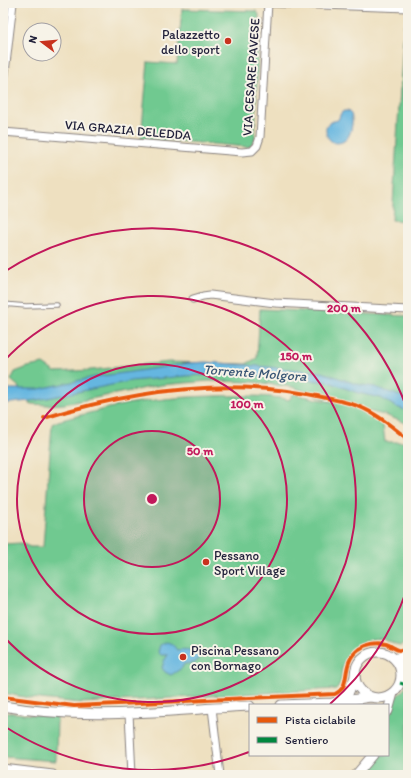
<svg xmlns="http://www.w3.org/2000/svg" width="411" height="778" font-family="Itim,sans-serif">
	<style>
		.green { fill: #6fc990; stroke: #487666 }
		.water { fill: #65b6e0; stroke: #446c8e }
		.lines { fill: none; stroke-linecap: round; stroke-linejoin: round }
		.service-casing { stroke: #88817e; stroke-width: 5.5 }
		.minor-casing { stroke: #88817e; stroke-width: 9 }
		.tertiary-casing { stroke: #88817e; stroke-width: 11 }
		.service { stroke: #fff; stroke-width: 3.5 }
		.minor { stroke: #fff; stroke-width: 7 }
		.tertiary { stroke: #fff; stroke-width: 9 }
		.quiet { stroke: #00873e; stroke-width: 3; stroke-dasharray: 6 3; stroke-linecap: butt }
		.cycleway-casing { stroke: #f7f3e8; stroke-width: 6 }
		.cycleway { stroke: #e8590c; stroke-width: 4 }
		.ring { fill: none; stroke: #c2185b; stroke-width: 2 }
		.poi-dot { fill: #c8321e; stroke: #f7f3e8; stroke-width: 1.5 }
		.labels { text-anchor: middle; dominant-baseline: central; stroke-width: 4; stroke-linejoin: round; paint-order: stroke }
		.poi-label { font-size: 13px; fill: #22223b; stroke: #f7f3e8; text-anchor: start }
		.street-label { font-size: 13px; fill: #22223b; stroke: #f7f3e8 }
		.water-label { font-size: 14px; font-style: italic; fill: #395675; stroke: #f7f3e8 }
		.centre { fill: #c2185b; stroke: #f7f3e8; stroke-width: 2 }
		.ring-label { font-size: 12px; text-anchor: middle; font-weight: bold; fill: #c2185b; stroke: #f7f3e8; stroke-width: 4; stroke-linejoin: round; paint-order: stroke }
	</style>
	<rect width="100%" height="100%" fill="#f7f3e8"/>
	<filter id="ink" filterUnits="userSpaceOnUse"><feTurbulence type="fractalNoise" baseFrequency=".025" numOctaves="2"/><feDisplacementMap in="SourceGraphic" scale="8" xChannelSelector="R" yChannelSelector="G"/><feConvolveMatrix kernelMatrix="1 2 1 2 8 2 1 2 1" color-interpolation-filters="sRGB"/></filter>
	<filter id="wash" filterUnits="userSpaceOnUse"><feTurbulence type="fractalNoise" baseFrequency=".012" numOctaves="4" result="noise"/><feDisplacementMap in="SourceGraphic" scale="16" xChannelSelector="R" yChannelSelector="G"/><feGaussianBlur stdDeviation="0.9" result="paint"/><feColorMatrix in="noise" values="0 0 0 0 0 0 0 0 0 0 0 0 0 0 0 0 0 1.4 0 .05"/><feComposite in="paint" operator="in"/></filter>
	<g filter="url(#wash)">
		<rect width="100%" height="100%" fill="#eee0c0"/>
		<g class="green">
			<polygon points="182,9 256,11 259,14 255,139 252,144 248,147 141,138 148,62 177,64"/>
			<polygon points="404,24 408,29 408,221 392,220"/>
			<path d="M 260,309 L 408,316 L 408,424 L 385,415 L 358,409 L 371,416 L 383,425 L 385,442 L 404,442 L 408,444 L 408,577 C 405,597 408,618 408,638 L 406,642 L 401,646 C 394,646 388,640 381,639 C 364,637 347,649 343,666 C 340,674 344,682 336,689 L 81,703 L 30,698 L 3,693 L 3,544 L 21,543 L 30,547 L 43,547 L 52,424 L 58,421 C 81,415 104,409 127,404 C 163,398 204,395 240,396 C 257,396 273,396 289,400 L 293,394 L 337,403 L 293,387 L 254,382 L 209,381 L 161,385 L 64,404 L 48,405 L 31,404 L 23,397 L 18,386 L 11,380 L 15,372 L 28,367 L 43,364 L 55,372 L 91,370 L 169,362 L 246,364 L 257,358 Z"/>
			<polygon points="408,679 408,775 361,775 377,755 388,755 389,719 394,699 405,688"/>
			<polygon points="3,712 57,717 56,761 3,757"/>
		</g>
		<g class="water">
			<path d="M 344,111 L 348,111 L 351,114 C 354,122 351,139 342,142 C 332,146 325,137 326,128 L 330,122 L 338,120 L 341,113 Z"/>
			<polygon points="206,362 247,365 322,372 356,384 375,387 408,399 408,411 396,407 381,398 358,393 329,382 281,377 262,377 238,373 186,376 131,381 38,400 3,404 3,389 39,389 95,377 145,370 189,363"/>
			<path d="M 167,642 L 172,644 L 177,650 C 185,649 190,649 197,653 L 199,658 L 195,663 L 184,664 L 182,668 L 171,675 L 165,672 L 162,668 L 164,661 L 168,655 L 161,655 L 158,652 L 160,645 Z"/>
		</g>
	</g>
	<g filter="url(#ink)">
		<g class="lines">
			<defs>
				<polyline id="service" points="3,304 26,306 57,305"/>
				<g id="minor">
					<polyline points="264,3 408,8"/>
					<polyline points="3,90 13,3"/>
					<polyline points="3,132 242,152 252,151 257,146 260,137 268,3"/>
					<polyline points="193,299 203,296 210,295 275,303 408,310"/>
					<polyline points="212,708 220,775"/>
					<polyline points="129,713 132,775"/>
					<polyline points="3,768 53,774"/>
				</g>
				<g id="tertiary">
					<circle cx="378" cy="675" r="23"/>
					<polyline points="395,659 408,653"/>
					<polyline points="338,700 348,694 355,677"/>
					<polyline points="281,705 332,703 370,697"/>
					<path d="M 3,706 C 85,721 168,710 250,706"/>
					<polyline points="388,711 393,693"/>
					<polyline points="356,775 373,755"/>
				</g>
			</defs>
			<use href="#service" class="service-casing"/>
			<use href="#minor" class="minor-casing"/>
			<use href="#tertiary" class="tertiary-casing"/>
			<use href="#service" class="service"/>
			<use href="#minor" class="minor"/>
			<use href="#tertiary" class="tertiary"/>
			<polyline class="quiet" points="400,683 406,685 408,689"/>
			<defs>
				<g id="cycleway">
					<path d="M 44,418 C 132,391 231,377 322,397 C 335,400 349,402 360,407 C 378,414 393,428 408,439"/>
					<path d="M 3,697 L 74,706 L 335,694 C 353,686 339,664 359,649 C 366,644 377,642 386,644 C 395,647 398,655 408,646"/>
				</g>
			</defs>
			<use href="#cycleway" class="cycleway-casing"/>
			<use href="#cycleway" class="cycleway"/>
		</g>
	</g>
	<circle cx="152" cy="499" r="68" fill="#c2185b" fill-opacity=".12"/>
	<g class="ring">
		<circle cx="152" cy="499" r="68"/>
		<circle cx="152" cy="499" r="135"/>
		<path d="M4 361A203 203 0 1 1 4 637"/>
		<path d="M407 589A271 271 0 0 1 330 704M249 752A271 271 0 0 1 4 726M4 272A271 271 0 0 1 407 409"/>
	</g>
	<g class="poi-dot">
		<circle cx="228" cy="41" r="4"/>
		<circle cx="206" cy="562" r="4"/>
		<circle cx="183" cy="657" r="4"/>
	</g>
	<g class="labels">
		<g class="poi-label">
			<text x="220" y="34" text-anchor="end">Palazzetto<tspan x="220" dy="15">dello sport</tspan></text>
			<text x="214" y="555">Pessano<tspan x="214" dy="15">Sport Village</tspan></text>
			<text x="191" y="650">Piscina Pessano<tspan x="191" dy="15">con Bornago</tspan></text>
		</g>
		<g class="street-label">
			<text transform="translate(251 77) rotate(-86)">VIA CESARE PAVESE</text>
			<text transform="translate(128 130) rotate(5)">VIA GRAZIA DELEDDA</text>
		</g>
		<g class="water-label">
			<text transform="translate(255 373) rotate(4)">Torrente Molgora</text>
		</g>
	</g>
	<circle cx="152" cy="499" r="6" class="centre"/>
	<g class="ring-label">
		<text x="344" y="312">200 m</text>
		<text x="296" y="360">150 m</text>
		<text x="247" y="408">100 m</text>
		<text x="200" y="455">50 m</text>
	</g>
	<rect width="411" height="778" fill="none" stroke="#f7f3e8" stroke-width="16"/>
	<rect x="249" y="704" width="140" height="52" fill="#f7f3e8" stroke="#a29fa3"/>
	<rect x="257" y="717" width="20" height="6" fill="#e8590c" stroke="#a29fa3"/>
	<text x="285" y="724" font-size="12" fill="#22223b">Pista ciclabile</text>
	<rect x="257" y="737" width="20" height="6" fill="#00873e" stroke="#a29fa3"/>
	<text x="285" y="744" font-size="12" fill="#22223b">Sentiero</text>
	<g transform="translate(42 42) rotate(286)"><circle r="19" fill="#f7f3e8" stroke="#a29fa3"/>
	<path d="M0-3L7 15L0 10L-7 15Z" fill="#c8321e"/>
	<text y="-6" font-size="11" font-weight="bold" text-anchor="middle" fill="#22223b">N</text>
	</g>
</svg>
